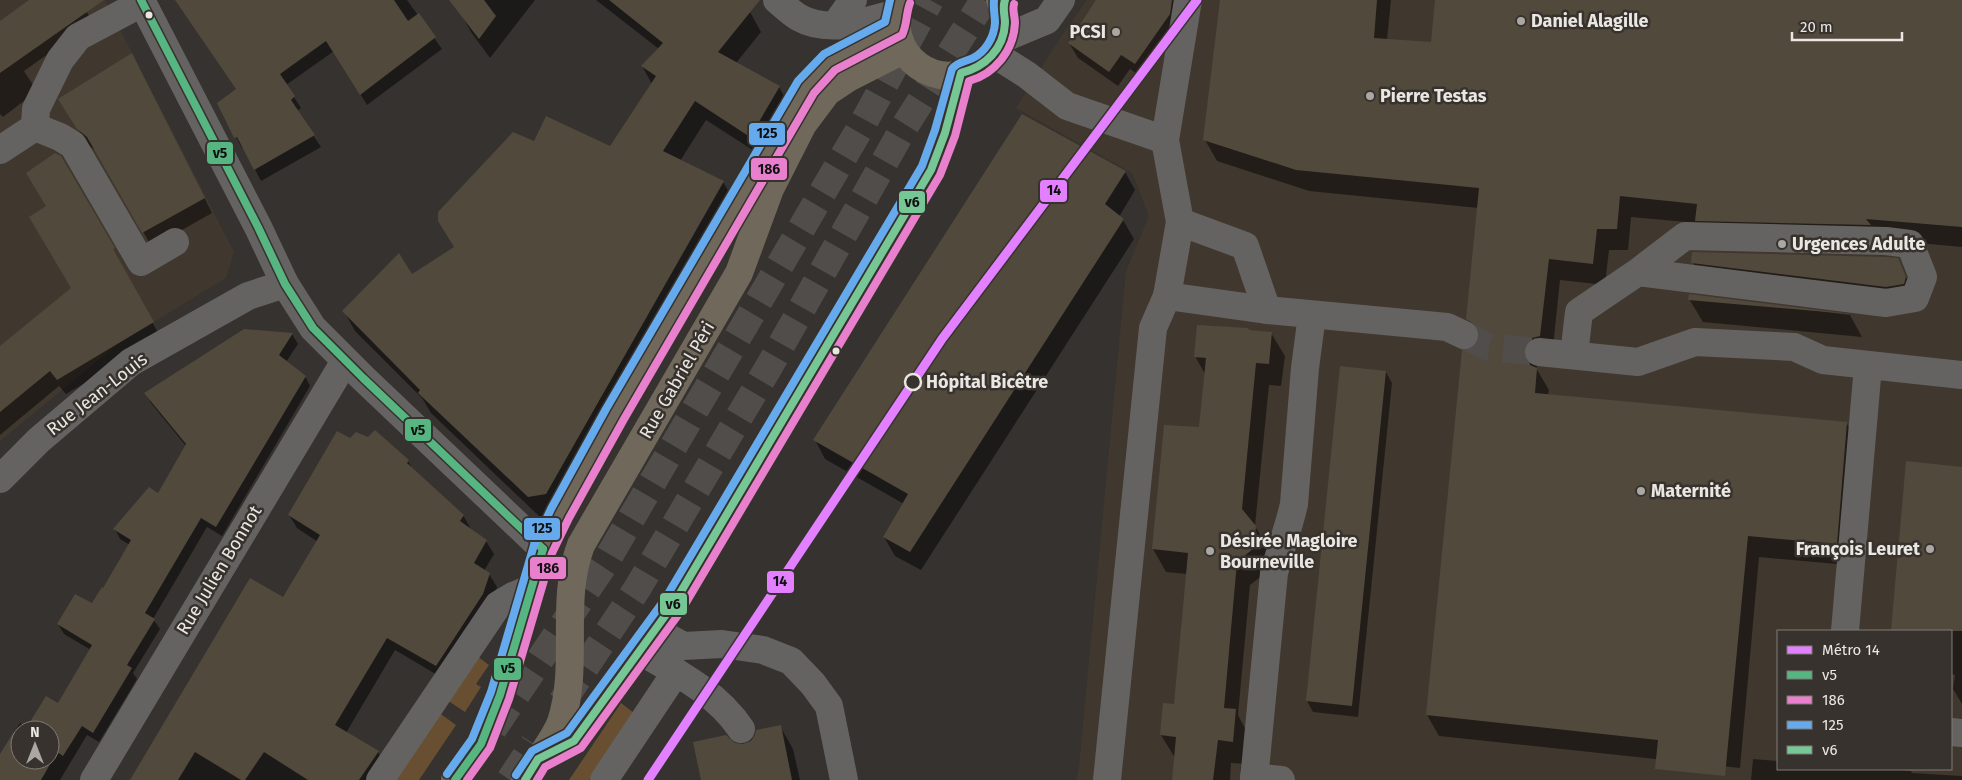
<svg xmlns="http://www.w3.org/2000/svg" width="1962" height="780" font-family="'Fira Sans',sans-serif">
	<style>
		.built { fill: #40382e; fill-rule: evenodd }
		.green { fill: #684f32 }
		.shadow { fill: #0007; fill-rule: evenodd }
		.building { fill: #52493d }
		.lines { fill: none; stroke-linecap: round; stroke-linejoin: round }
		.minor-tunnel { stroke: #504d4a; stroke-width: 28; stroke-dasharray: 28 14; stroke-linecap: butt }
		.highway-tunnel { stroke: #504d4a; stroke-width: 28; stroke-dasharray: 28 14; stroke-linecap: butt }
		.minor { stroke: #656361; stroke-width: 28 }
		.major { stroke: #70685b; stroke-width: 28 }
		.bus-1-casing { stroke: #37322d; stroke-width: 11 }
		.bus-2-casing { stroke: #37322d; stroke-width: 11 }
		.bus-3-casing { stroke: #37322d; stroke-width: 11 }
		.bus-4-casing { stroke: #37322d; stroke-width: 11 }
		.bus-1 { stroke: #57b581; stroke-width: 8 }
		.bus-2 { stroke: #e980ce; stroke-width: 8 }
		.bus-3 { stroke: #6ae; stroke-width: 8 }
		.bus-4 { stroke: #77c696; stroke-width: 8 }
		.metro-1-casing { stroke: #37322d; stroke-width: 12 }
		.metro-1 { stroke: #e280ff; stroke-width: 9 }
		.bus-dot { fill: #eae7e3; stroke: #37322d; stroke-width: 2 }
		.poi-dot { fill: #aba8a4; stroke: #37322d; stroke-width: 2 }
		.stop-dot { fill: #37322d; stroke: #eae7e3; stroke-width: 2.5 }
		.labels { text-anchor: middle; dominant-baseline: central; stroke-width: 5; stroke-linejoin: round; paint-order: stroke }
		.poi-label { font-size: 18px; font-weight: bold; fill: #eae7e3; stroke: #37322d; text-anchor: start }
		.street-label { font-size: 18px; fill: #eae7e3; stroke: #37322d }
		.stop-label { font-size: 18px; font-weight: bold; fill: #eae7e3; stroke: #37322d; text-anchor: start }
		.line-badge { stroke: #37322d; stroke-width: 2 }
		.pale-badge-label { font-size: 14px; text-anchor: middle; font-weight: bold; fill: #111 }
	</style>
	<rect width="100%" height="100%" fill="#35322f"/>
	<g class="built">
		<polygon points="0,0 105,0 234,252 226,278 119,343 0,441"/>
		<path d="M 1087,0 L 1962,0 L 1962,780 L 1076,780 L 1079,766 L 1126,271 L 1149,216 L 1132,173 L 1016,108 L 1060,38 ZM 1778,631 L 1951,631 L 1951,769 L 1778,769 Z"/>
	</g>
	<g class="green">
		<polygon points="477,656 489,665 476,684 481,687 465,712 447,700"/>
		<polygon points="621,703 634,713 589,780 569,780"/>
		<polygon points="438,712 456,725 419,780 393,780"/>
	</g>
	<g class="shadow">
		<polygon points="31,0 79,0 93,22 24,71 37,91 3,117 0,114 0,34"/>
		<polygon points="176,0 407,0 442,49 367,105 334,51 286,85 301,108 297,111 321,147 261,181 244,148 242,148 236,137 237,90"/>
		<polygon points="472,0 535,0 490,58 471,32 460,12"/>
		<polygon points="596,0 734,0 750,12 761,32 736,63 779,87 790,107 762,156 706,120 680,161 723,182 735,202 557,513 540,517 431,413 422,398 355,331 344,311 412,275 455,248 535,143 610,148 652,84 642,66 659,49"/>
		<polygon points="1098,0 1176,0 1173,36 1144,79 1130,69 1118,86 1078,58 1069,43"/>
		<polygon points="1222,0 1391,0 1387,40 1432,43 1436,0 1962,0 1962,247 1631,217 1628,250 1609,250 1605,285 1560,280 1552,357 1538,365 1536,368 1549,390 1548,395 1847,424 1859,445 1848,565 1759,557 1740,768 1439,736 1427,715 1474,349 1479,340 1467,318 1478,208 1309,191 1217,161 1205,140"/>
		<polygon points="140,69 212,213 152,247 97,152 87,144 69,114"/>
		<polygon points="1125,172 1135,190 1119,217 1123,220 1134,239 921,570 895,556 884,537 904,504 825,459 815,440"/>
		<polygon points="114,254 161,338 66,394 59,386 0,435 0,347"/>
		<polygon points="1897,259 1918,301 1706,285 1693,263"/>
		<polygon points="1690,295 1850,315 1862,337 1703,322 1689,299"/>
		<path d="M 244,330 L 292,334 L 298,344 L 286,362 L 305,376 L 310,386 L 222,536 L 207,527 L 153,619 L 160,629 L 133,673 L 137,679 L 99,742 L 87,735 L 60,780 L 0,780 L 0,756 L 20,723 L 27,729 L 58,705 L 91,650 L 64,634 L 58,624 L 92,605 L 104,590 L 130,545 L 120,539 L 115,529 L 159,494 L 186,446 L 151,403 L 146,394 ZM 20,730 L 50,730 L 50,760 L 20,760 Z"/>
		<polygon points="1249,331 1271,333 1285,356 1281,386 1269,385 1255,526 1269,550 1267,572 1250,585 1238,715 1248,734 1246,764 1231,763 1230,780 1173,780 1175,758 1161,735 1175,705 1187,574 1166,572 1153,549 1200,428 1205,374 1195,356"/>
		<polygon points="1341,368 1386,372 1392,383 1358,717 1313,712 1307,701"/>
		<polygon points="350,440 408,461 413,470 463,515 471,529 486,541 494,554 484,571 489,574 497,587 490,608 444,679 395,650 346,733 378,752 385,765 375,780 131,780 284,599 318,542 297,528 289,515"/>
		<polygon points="1907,463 1962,468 1962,704 1953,689 1955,675 1951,674 1951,631 1892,631"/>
		<polygon points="780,726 793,749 800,780 702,780 734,744 744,746"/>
		<polygon points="1753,759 1778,761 1778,769 1889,769 1911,771 1912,773 1962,776 1962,780 1751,780"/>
	</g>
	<g class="building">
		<polygon points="29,0 104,0 0,73 0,21"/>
		<polygon points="175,0 394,0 408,21 419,13 436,37 360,95 326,41 280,74 295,96 291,100 315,135 254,170 237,137 234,138 217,103 236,89"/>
		<polygon points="449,0 484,0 496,16 479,39"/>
		<polygon points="609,0 760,0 718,52 780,86 750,137 695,101 663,151 724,181 546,494 528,497 418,393 420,390 342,311 399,253 412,274 454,247 438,221 438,212 513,132 534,141 546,116 610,146 656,76 641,66 663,43"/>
		<polygon points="1096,0 1172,0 1170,14 1135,64 1121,55 1109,72 1068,43"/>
		<polygon points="1220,0 1377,0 1374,38 1431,42 1435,0 1962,0 1962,227 1866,219 1871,225 1695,221 1697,204 1620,196 1617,229 1597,229 1593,264 1549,259 1540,336 1532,338 1526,343 1524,350 1525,359 1530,365 1537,368 1535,393 1847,422 1837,544 1748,536 1725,776 1655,769 1658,740 1426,715 1462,350 1473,348 1478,341 1480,334 1476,326 1466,319 1479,188 1296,170 1203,140"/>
		<polygon points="132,53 205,198 142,233 87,137 77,129 58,99"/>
		<polygon points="1022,114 1126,171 1105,204 1124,219 910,552 883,537 908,494 813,440"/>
		<polygon points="55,153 61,156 115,248 113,249 154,322 57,380 50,371 0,412 0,346 71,288 29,217 46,206 26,173"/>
		<polygon points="1692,252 1885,257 1898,258 1906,277 1904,284 1886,287 1691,263"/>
		<polygon points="1689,294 1851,314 1688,300"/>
		<polygon points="1197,325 1248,328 1249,330 1272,332 1269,364 1256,363 1242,509 1256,526 1254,548 1237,562 1224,708 1236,709 1233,742 1218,740 1213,780 1172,780 1176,737 1160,735 1163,703 1174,704 1188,553 1152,549 1164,425 1199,427 1206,358 1194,357"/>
		<polygon points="244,329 293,333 279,355 306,376 216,527 201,518 145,613 155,619 127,665 132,668 93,733 82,726 63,756 57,752 41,780 0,780 0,754 13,733 20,738 20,760 50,760 50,730 25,730 46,696 58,703 92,645 57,624 75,594 92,603 102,587 103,588 131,540 113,529 149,487 158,493 186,444 144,393"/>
		<polygon points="1340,366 1386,371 1352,706 1306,701"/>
		<polygon points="375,430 409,460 407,463 464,515 460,521 487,540 474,563 490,573 483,594 436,666 387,638 335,725 379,751 359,780 308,780 264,752 245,780 241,780 195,752 178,780 130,780 250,578 283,597 320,535 288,515 337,431 350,438 356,432 368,437"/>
		<polygon points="1906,461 1962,467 1962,631 1891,631"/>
		<polygon points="781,725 792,780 701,780 693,742 726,735 735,743 743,744 751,741 755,735 756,730"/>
	</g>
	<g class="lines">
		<polyline class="minor-tunnel" points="1464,335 1488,347 1539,352"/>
		<g class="highway-tunnel">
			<polyline points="562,702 637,589 770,365 903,129 984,0"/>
			<polyline points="493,729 605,563 865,120 930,0"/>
			<polyline points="510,780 534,744"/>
		</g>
		<g class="minor">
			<polyline points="141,0 258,227 285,284 313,328 363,378 543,549"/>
			<path d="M 777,0 C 783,5 790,12 798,17 C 827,34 866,22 896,13"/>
			<polyline points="836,24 853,0"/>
			<polyline points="1002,39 1047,20 1061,0"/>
			<polyline points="994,54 1027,75 1067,106 1165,140"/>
			<polyline points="35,127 60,137 73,145 141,262 175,242"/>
			<polyline points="0,150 35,127 36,109 60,60 78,37 142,3"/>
			<polyline points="1180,222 1245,246 1267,310 1447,327 1464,335"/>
			<polyline points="1167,296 1267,310"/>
			<polyline points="1539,352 1638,362 1695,342 1794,347 1823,360 1962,375"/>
			<polyline points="1574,355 1579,312 1638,272 1685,236 1886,241 1910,244 1923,277 1915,298 1886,303 1638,272"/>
			<polyline points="0,479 39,440 131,362 248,296 285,284"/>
			<polyline points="655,630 683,646 722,644 763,650 791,661 813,684 829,706 844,780"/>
			<polyline points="1845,631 1868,366"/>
			<path d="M 640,651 C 676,672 717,693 741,729"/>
			<polyline points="1951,732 1962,733"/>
			<polyline points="538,759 574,741 673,605 931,170 945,133 961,73"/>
			<polyline points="1254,777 1281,780"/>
			<polyline points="94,780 345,361"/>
			<polyline points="380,780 498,605 513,596 532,588"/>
			<polyline points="604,780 676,672"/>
			<polyline points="1107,780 1153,328 1167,296 1180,222 1165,140 1188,0"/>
			<path d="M 1254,780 L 1274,573 C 1280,550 1289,527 1294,504 L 1305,368 L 1312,315"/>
		</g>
		<g class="major">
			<path d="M 900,0 C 881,55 939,99 985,62 C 994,54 1001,46 1003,34 C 1005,22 1006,11 1000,0"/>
			<polyline points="455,780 481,744 500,695 543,549 560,513 615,414 806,87 829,62 895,28"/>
			<path d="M 525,780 C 535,764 555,739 561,722 C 580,664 559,603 581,545 L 739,273 L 770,189 L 803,124 L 827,92 L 848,78 L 903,50"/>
		</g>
		<defs>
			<g id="bus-1">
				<polyline points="141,0 258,227 285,284 313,328 363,378 543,549"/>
				<polyline points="455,780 481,744 500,695 543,549"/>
			</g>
			<g id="bus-2">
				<path d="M 467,780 L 490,748 L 509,699 L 552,553 L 569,518 L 624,419 L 814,93 L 835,70 L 902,35 C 907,26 906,13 910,3"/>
				<path d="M 537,780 L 545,767 L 581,748 L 681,611 L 940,175 L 955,136 L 969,81 C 995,74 1014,50 1015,23 C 1015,16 1012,10 1014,4"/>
			</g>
			<g id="bus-3">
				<polyline points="447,774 472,739 491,692 534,545 551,509 606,409 798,81 824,54 885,22 890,0"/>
				<path d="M 516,775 L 532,751 L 567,733 L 665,599 L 922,166 L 935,130 L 952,69 C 957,62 965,62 973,58 C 985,52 994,38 995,23 C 995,15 993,8 994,0"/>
			</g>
			<path id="bus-4" d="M 525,780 L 538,759 L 574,741 L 673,605 L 931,170 L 945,133 L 961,73 C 985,67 1004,49 1005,23 C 1005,15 1002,8 1005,0"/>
		</defs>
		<use href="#bus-1" class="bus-1-casing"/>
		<use href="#bus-2" class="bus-2-casing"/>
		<use href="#bus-3" class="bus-3-casing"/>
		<use href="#bus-4" class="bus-4-casing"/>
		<use href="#bus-1" class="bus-1"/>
		<use href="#bus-2" class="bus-2"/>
		<use href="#bus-3" class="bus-3"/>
		<use href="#bus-4" class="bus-4"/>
		<defs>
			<polyline id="metro-1" points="648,780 942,339 1197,0"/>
		</defs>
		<use href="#metro-1" class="metro-1-casing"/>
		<use href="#metro-1" class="metro-1"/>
	</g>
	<g class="bus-dot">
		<circle cx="149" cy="15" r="4.5"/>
		<circle cx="836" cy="351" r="4.5"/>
	</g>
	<g class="poi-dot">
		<circle cx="1521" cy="21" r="5"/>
		<circle cx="1116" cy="32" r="5"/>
		<circle cx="1370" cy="96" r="5"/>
		<circle cx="1782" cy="244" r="5"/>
		<circle cx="1641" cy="491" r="5"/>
		<circle cx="1930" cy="549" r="5"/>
		<circle cx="1210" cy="551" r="5"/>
	</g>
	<circle class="stop-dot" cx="913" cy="382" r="8"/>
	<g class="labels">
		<g class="poi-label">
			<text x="1531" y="21">Daniel Alagille</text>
			<text x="1106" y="32" text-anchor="end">PCSI</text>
			<text x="1380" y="96">Pierre Testas</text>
			<text x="1792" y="244">Urgences Adulte</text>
			<text x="1651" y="491">Maternité</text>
			<text x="1220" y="541">Désirée Magloire<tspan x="1220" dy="21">Bourneville</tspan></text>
			<text x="1920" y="549" text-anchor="end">François Leuret</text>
		</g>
		<g class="street-label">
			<text transform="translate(677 380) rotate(-60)">Rue Gabriel Péri</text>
			<text transform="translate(97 394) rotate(-38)">Rue Jean-Louis</text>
			<text transform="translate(219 570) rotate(-59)">Rue Julien Bonnot</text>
		</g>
		<g class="stop-label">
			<text x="926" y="382">Hôpital Bicêtre</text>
		</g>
	</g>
	<g class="line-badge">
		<rect x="748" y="122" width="38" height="24" rx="5" fill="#6ae"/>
		<rect x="206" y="141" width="28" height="24" rx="5" fill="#57b581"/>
		<rect x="750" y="157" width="38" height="24" rx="5" fill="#e980ce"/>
		<rect x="1039" y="179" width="29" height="24" rx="5" fill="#e280ff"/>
		<rect x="898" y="190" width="28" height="24" rx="5" fill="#77c696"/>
		<rect x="404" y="418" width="28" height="24" rx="5" fill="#57b581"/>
		<rect x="523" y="517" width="38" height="24" rx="5" fill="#6ae"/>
		<rect x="529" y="556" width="38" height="24" rx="5" fill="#e980ce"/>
		<rect x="766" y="570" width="29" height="24" rx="5" fill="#e280ff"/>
		<rect x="659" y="592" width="29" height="24" rx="5" fill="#77c696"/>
		<rect x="493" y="657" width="29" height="24" rx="5" fill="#57b581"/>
	</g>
	<g class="pale-badge-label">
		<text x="767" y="138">125</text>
		<text x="220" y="158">v5</text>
		<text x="769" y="174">186</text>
		<text x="1054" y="195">14</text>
		<text x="912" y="207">v6</text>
		<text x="418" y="435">v5</text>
		<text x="542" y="533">125</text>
		<text x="548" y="573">186</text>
		<text x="780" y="586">14</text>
		<text x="673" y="609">v6</text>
		<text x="508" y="673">v5</text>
	</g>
	<rect x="1777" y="630" width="175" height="140" fill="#37322d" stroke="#7f7a76"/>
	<rect x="1787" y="646" width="25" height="8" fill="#e280ff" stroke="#7f7a76"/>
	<text x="1822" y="655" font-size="15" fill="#eae7e3">Métro 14</text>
	<rect x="1787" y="671" width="25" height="8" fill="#57b581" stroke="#7f7a76"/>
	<text x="1822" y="680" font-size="15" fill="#eae7e3">v5</text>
	<rect x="1787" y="696" width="25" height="8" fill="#e980ce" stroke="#7f7a76"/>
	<text x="1822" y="705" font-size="15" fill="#eae7e3">186</text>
	<rect x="1787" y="721" width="25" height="8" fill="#66aaee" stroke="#7f7a76"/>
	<text x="1822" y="730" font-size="15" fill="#eae7e3">125</text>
	<rect x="1787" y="746" width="25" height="8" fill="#77c696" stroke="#7f7a76"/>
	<text x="1822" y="755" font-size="15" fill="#eae7e3">v6</text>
	<g transform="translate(35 745)"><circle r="24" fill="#37322d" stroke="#7f7a76"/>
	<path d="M0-4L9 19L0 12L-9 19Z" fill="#aba8a4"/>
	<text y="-8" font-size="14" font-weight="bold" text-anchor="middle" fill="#eae7e3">N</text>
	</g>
	<path d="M1792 32v8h110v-8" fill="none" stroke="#eae7e3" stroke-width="2.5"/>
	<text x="1800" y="32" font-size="15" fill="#eae7e3" stroke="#37322d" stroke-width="4" paint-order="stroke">20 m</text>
</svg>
